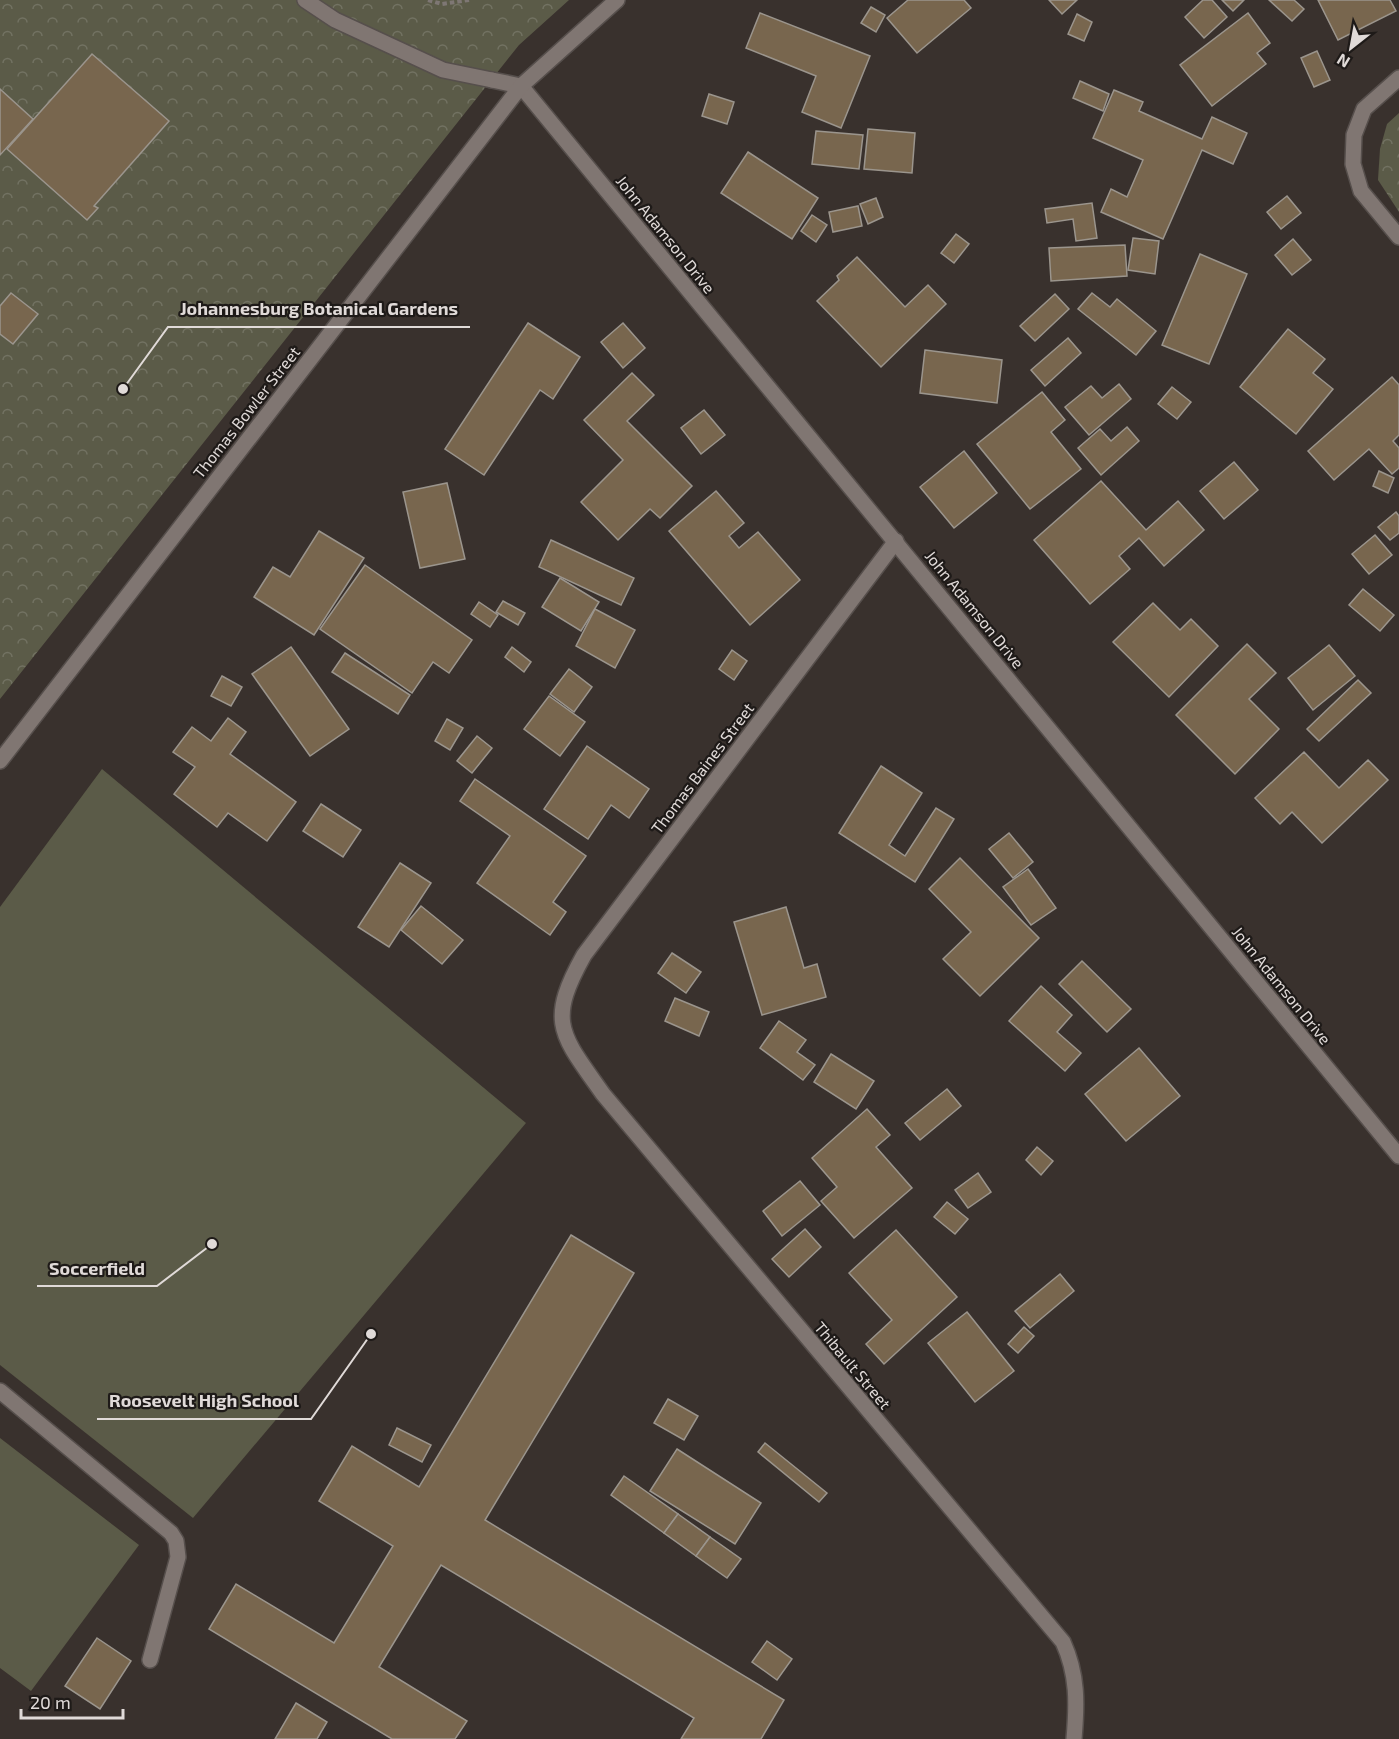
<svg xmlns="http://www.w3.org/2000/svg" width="1399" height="1739" font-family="'Exo 2',sans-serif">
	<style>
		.green { fill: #5b5b48 }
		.forest { fill: url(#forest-crowns) }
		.building { fill: #78664e; stroke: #9b958d; stroke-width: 1.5 }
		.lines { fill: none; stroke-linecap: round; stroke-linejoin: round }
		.lane-casing { stroke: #564f4c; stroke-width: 18 }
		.street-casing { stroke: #564f4c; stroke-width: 18 }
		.path { stroke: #7e7774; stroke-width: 4; stroke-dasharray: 4.5 3; stroke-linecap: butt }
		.lane { stroke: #807672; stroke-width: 15 }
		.street { stroke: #807672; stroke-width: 15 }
		.labels { text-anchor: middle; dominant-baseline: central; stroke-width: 4.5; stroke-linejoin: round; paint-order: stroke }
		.street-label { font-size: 16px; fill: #e0dad8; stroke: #1e1a18 }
		.leader { fill: none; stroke: #e0dad8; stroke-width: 2 }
		.callout-dot { fill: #e0dad8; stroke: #1e1a18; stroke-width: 2 }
		.callout-label { font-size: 18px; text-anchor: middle; font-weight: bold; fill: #e0dad8; stroke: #1e1a18; stroke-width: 4.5; stroke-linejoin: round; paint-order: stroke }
	</style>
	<defs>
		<pattern id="forest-crowns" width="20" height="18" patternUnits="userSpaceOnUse" patternTransform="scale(1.5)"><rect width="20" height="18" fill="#5b5b48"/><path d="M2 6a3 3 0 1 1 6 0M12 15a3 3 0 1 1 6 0" fill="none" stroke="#727262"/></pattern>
	</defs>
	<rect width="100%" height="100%" fill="#39312d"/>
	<g class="green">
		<polygon points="102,769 526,1123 193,1518 0,1365 0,907"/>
		<polygon points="0,1438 139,1545 31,1691 0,1668"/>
	</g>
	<g class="forest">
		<polygon points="0,0 569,0 519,45 0,699"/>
		<polygon points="1399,113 1399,212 1378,180 1380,149 1387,124"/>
	</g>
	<g class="building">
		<polygon points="908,0 964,0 971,8 917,53 887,18"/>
		<polygon points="1049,0 1077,0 1062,14"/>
		<polygon points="1203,0 1212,0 1227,17 1204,38 1185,17"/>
		<polygon points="1222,0 1244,0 1233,11"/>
		<polygon points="1269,0 1294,0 1304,9 1292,21"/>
		<polygon points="1318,0 1390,0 1396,11 1338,40"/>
		<polygon points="871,7 885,15 876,32 861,23"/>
		<polygon points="760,13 870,56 841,128 802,112 816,76 746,48"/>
		<polygon points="1248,13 1270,43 1257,53 1266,64 1212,106 1180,65"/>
		<polygon points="1077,14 1092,22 1084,41 1068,34"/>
		<polygon points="1317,51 1330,80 1314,87 1301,58"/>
		<polygon points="92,54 169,121 94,206 98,208 87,220 7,149"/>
		<polygon points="1080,81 1109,94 1103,111 1073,98"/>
		<polygon points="0,89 33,119 0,155"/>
		<polygon points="1114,90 1143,102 1139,111 1202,139 1212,117 1247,133 1233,164 1202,150 1163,239 1101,212 1111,189 1127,197 1143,160 1093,138"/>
		<polygon points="709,94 734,102 727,124 702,116"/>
		<polygon points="868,129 915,133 912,173 864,169"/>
		<polygon points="816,131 863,135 859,169 812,164"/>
		<polygon points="748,152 818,198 792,239 721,193"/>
		<polygon points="1287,196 1301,213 1281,229 1267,212"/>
		<polygon points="876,198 883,217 868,224 860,204"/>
		<polygon points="1092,203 1097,238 1076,241 1073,219 1047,223 1045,209"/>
		<polygon points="858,206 862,226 833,232 829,212"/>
		<polygon points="812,215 827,225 816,242 801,231"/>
		<polygon points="956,234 969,244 954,263 941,253"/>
		<polygon points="1133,238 1159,241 1155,274 1128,270"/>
		<polygon points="1293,239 1311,260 1292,275 1275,255"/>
		<polygon points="1125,245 1127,276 1051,281 1049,248"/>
		<polygon points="1200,254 1247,274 1209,364 1162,345"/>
		<polygon points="857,257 905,307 928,285 946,304 881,367 817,301 839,280 837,276"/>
		<polygon points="11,293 38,314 13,344 0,334 0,306"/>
		<polygon points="1092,293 1110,307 1117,299 1156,331 1136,355 1078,309"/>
		<polygon points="1055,294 1069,309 1035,341 1020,326"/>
		<polygon points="528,323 580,357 553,399 540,390 484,475 445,449"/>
		<polygon points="623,323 645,348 623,368 601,342"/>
		<polygon points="1288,329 1325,359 1313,373 1333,389 1296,434 1240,387"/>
		<polygon points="1068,338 1081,353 1045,386 1031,370"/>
		<polygon points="925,350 1002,360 997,403 920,393"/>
		<polygon points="632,373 654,395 627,421 692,486 660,518 650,509 618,540 581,502 623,460 584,420"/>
		<polygon points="1392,377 1399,385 1399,435 1393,441 1399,448 1399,468 1392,474 1369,449 1334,480 1308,451"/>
		<polygon points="1119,384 1131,399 1089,435 1065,407 1091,386 1102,398"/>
		<polygon points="1172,387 1191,402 1177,419 1158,404"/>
		<polygon points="1042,392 1065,420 1051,432 1081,469 1030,509 977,444"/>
		<polygon points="704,410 725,435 701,454 681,428"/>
		<polygon points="1127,427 1139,441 1101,475 1078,448 1100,429 1111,441"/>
		<polygon points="964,451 997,493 954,528 920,487"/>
		<polygon points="1234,462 1258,490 1224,519 1200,491"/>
		<polygon points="1379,471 1394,478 1388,493 1373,486"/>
		<polygon points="1101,481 1146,530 1178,501 1204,530 1164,566 1139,538 1119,556 1130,569 1090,604 1034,540"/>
		<polygon points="447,483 465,559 420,568 403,492"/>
		<polygon points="716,491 744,523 729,536 739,548 758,532 800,580 750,625 669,531"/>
		<polygon points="1396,512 1399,516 1399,533 1390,540 1378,527"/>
		<polygon points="319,531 364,558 314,635 254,597 273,567 290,577"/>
		<polygon points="1375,535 1392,555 1369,574 1352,554"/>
		<polygon points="551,540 634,578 621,605 539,567"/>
		<polygon points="365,565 472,640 449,673 433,662 412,693 320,629"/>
		<polygon points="560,578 599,602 581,631 542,607"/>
		<polygon points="1363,589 1394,615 1380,631 1349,605"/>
		<polygon points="503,601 525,613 518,625 496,612"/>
		<polygon points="479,602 498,615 490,627 471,614"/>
		<polygon points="1153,603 1180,630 1191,619 1218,646 1169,697 1113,642"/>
		<polygon points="595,609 635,630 615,668 576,646"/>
		<polygon points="1247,644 1276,673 1249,699 1279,729 1235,774 1176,715"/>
		<polygon points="1329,645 1355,676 1313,710 1288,678"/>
		<polygon points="291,647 349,729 310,756 252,674"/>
		<polygon points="512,647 531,662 524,672 505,657"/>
		<polygon points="732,650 747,661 734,680 719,669"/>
		<polygon points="345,653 410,695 398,714 332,672"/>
		<polygon points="569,669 592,687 574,712 550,694"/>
		<polygon points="222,676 242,687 231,706 211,696"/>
		<polygon points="1358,680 1371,693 1319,741 1307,729"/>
		<polygon points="549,696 585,722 560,756 524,729"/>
		<polygon points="228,718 246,732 230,754 296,802 267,841 228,813 217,827 174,794 195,767 173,752 192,727 211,741"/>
		<polygon points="447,719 463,728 450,750 435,741"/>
		<polygon points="477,736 492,748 472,773 457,761"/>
		<polygon points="587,746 649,789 629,818 611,805 588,839 544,809"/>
		<polygon points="1304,752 1339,788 1368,760 1388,780 1322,843 1292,812 1280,824 1255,798"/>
		<polygon points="881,766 922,793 889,845 905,856 936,808 954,819 915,882 839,833"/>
		<polygon points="475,779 586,856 553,902 566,912 550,935 477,883 510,836 460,801"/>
		<polygon points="321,804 361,830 343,857 303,831"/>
		<polygon points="1009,833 1033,862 1013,878 989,849"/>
		<polygon points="960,858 1039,938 980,996 943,959 971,932 929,889"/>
		<polygon points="400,863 431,883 389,947 358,927"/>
		<polygon points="1028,869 1056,908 1031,925 1003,887"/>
		<polygon points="421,906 463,940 442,964 401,930"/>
		<polygon points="786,907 804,968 817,964 826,997 762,1015 734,922"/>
		<polygon points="672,953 701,972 686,993 658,973"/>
		<polygon points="1082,961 1131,1009 1107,1032 1059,984"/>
		<polygon points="1041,986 1072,1015 1057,1032 1081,1053 1065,1071 1009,1021"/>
		<polygon points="675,998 709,1012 699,1036 665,1021"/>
		<polygon points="779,1021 806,1040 797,1052 815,1065 803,1080 760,1048"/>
		<polygon points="1139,1048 1180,1096 1126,1141 1085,1094"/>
		<polygon points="831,1054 874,1081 856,1109 814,1082"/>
		<polygon points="947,1089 961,1106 920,1140 905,1123"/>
		<polygon points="867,1109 890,1135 876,1147 912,1188 854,1238 821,1201 837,1187 812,1158"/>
		<polygon points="1037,1147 1053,1161 1041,1175 1026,1160"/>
		<polygon points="978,1173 991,1192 968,1208 955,1190"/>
		<polygon points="800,1181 820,1205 782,1236 763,1211"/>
		<polygon points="947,1202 968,1219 955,1234 934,1217"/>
		<polygon points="805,1229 821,1247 789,1277 772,1259"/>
		<polygon points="896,1230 957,1297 884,1364 866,1344 892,1320 849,1273"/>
		<polygon points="571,1235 634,1273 485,1520 784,1700 761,1739 681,1739 694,1718 441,1565 379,1667 467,1721 455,1739 392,1739 209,1629 236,1584 334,1643 393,1546 319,1501 352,1446 419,1487"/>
		<polygon points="1060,1274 1074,1291 1030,1328 1015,1311"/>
		<polygon points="967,1312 1014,1371 975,1402 928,1343"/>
		<polygon points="1024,1327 1034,1336 1018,1353 1008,1344"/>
		<polygon points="668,1399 698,1416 684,1440 654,1423"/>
		<polygon points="397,1428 431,1445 422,1462 389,1445"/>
		<polygon points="765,1443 827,1493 819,1502 758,1452"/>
		<polygon points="677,1449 761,1503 735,1544 650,1491"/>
		<polygon points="624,1476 678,1514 664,1533 611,1495"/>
		<polygon points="678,1514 710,1537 696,1556 664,1533"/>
		<polygon points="710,1537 741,1559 727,1578 696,1556"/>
		<polygon points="97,1638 131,1661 100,1709 65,1686"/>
		<polygon points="767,1641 792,1659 777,1680 752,1662"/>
		<polygon points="296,1703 327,1722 317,1739 275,1739"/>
	</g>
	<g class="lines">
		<defs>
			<g id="lane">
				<polyline points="305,0 335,20 443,70 492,80"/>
				<polyline points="0,1391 171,1533 176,1541 178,1557 150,1660"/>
			</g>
			<g id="street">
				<polyline points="1399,78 1364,109 1354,135 1353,164 1361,191 1399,237"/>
				<polyline points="492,80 521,86"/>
				<polyline points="521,86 1399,1156"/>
				<path d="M 896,541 L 584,955 C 546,1023 561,1034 603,1094 L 1063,1642 C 1078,1675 1077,1704 1074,1739"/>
				<polyline points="0,761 521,86 617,0"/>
			</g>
		</defs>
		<use href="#lane" class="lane-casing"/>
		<use href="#street" class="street-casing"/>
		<polyline class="path" points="428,0 442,4 469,0"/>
		<use href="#lane" class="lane"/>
		<use href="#street" class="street"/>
	</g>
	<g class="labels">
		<g class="street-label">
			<text transform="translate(666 234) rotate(51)">John Adamson Drive</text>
			<text transform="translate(246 412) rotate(-52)">Thomas Bowler Street</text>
			<text transform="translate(975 609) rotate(51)">John Adamson Drive</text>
			<text transform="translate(702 768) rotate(-53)">Thomas Baines Street</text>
			<text transform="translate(1282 985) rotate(51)">John Adamson Drive</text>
			<text transform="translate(853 1365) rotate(50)">Thibault Street</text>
		</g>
	</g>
	<path class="leader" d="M123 389L168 327H470M212 1244L157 1286H37M371 1334L311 1419H97"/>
	<g class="callout-dot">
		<circle cx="123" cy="389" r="6"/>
		<circle cx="212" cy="1244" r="6"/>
		<circle cx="371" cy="1334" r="6"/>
	</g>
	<g class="callout-label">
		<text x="319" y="315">Johannesburg Botanical Gardens</text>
		<text x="97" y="1275">Soccerfield</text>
		<text x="204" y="1407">Roosevelt High School</text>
	</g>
	<g transform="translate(1351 48) rotate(211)" stroke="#1e1a18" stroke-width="4.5" paint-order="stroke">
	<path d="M0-4.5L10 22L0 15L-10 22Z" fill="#e0dad8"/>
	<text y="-9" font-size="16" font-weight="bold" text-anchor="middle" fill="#e0dad8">N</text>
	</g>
	<path d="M21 1709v9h102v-9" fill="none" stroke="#e0dad8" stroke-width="3"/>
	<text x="30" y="1709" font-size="18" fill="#e0dad8" stroke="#1e1a18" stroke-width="4.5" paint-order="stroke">20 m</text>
</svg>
